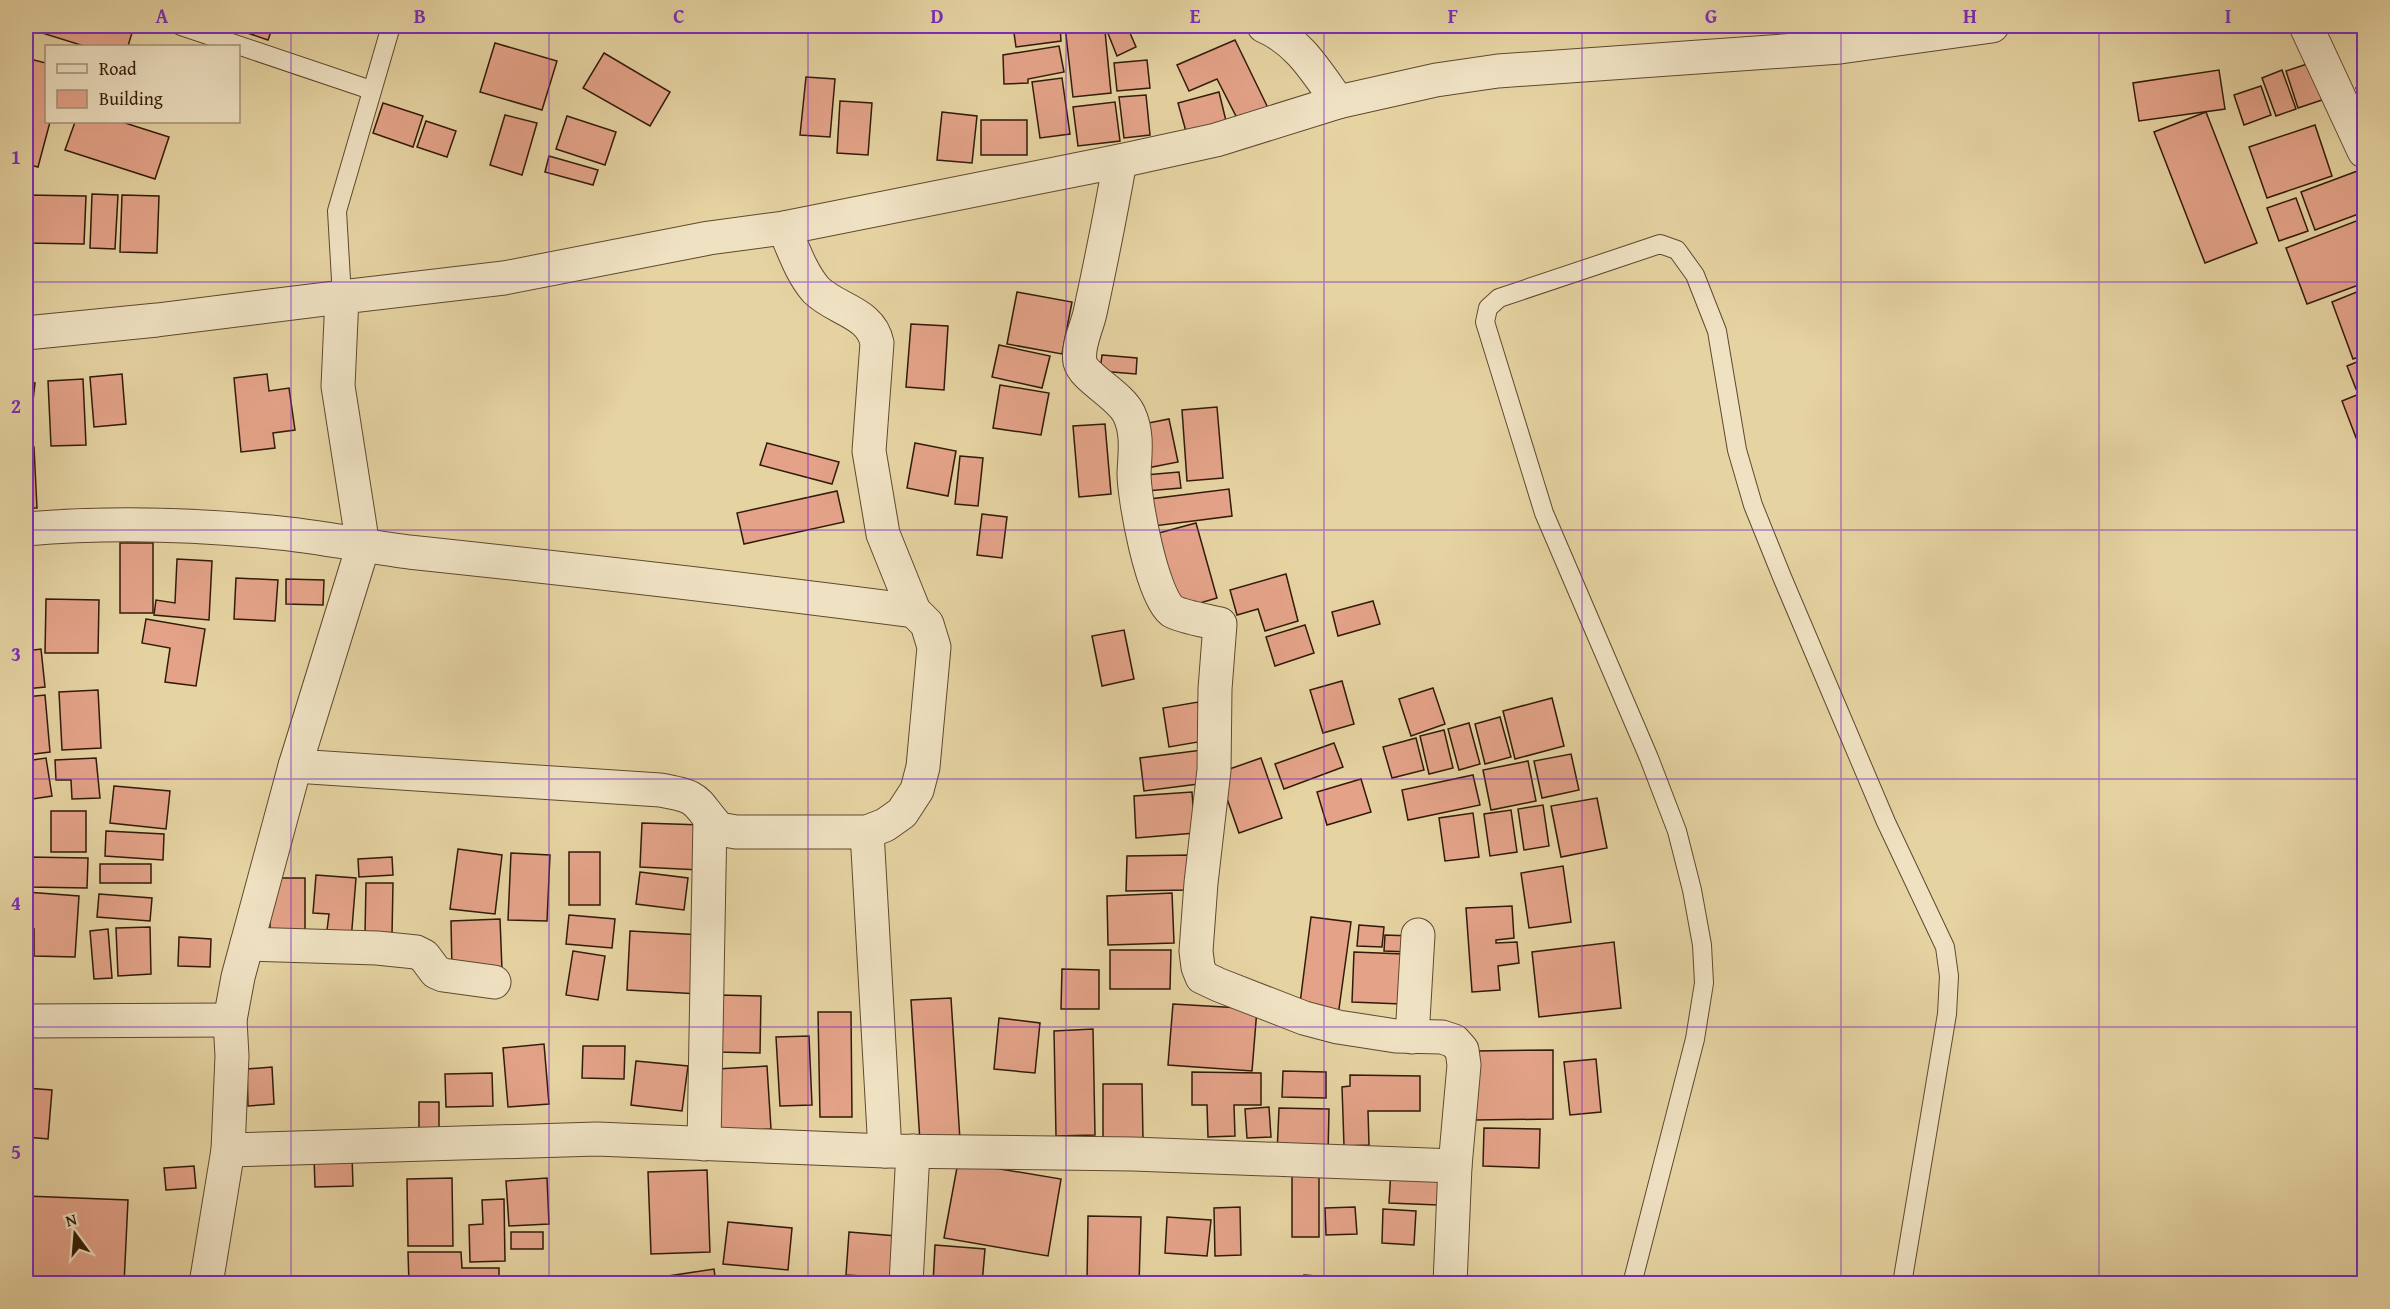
<svg xmlns="http://www.w3.org/2000/svg" width="2390" height="1309" font-family="'Gentium Book Plus',serif">
	<style>
		.building { fill: #e4a389; stroke: #321a09; stroke-width: 1.5 }
		.lines { fill: none; stroke-linecap: round; stroke-linejoin: round }
		.lane-casing { stroke: #5f482f; stroke-width: 20 }
		.street-casing { stroke: #5f482f; stroke-width: 35 }
		.lane { stroke: #efe2c3; stroke-width: 18 }
		.street { stroke: #efe2c3; stroke-width: 33 }
		.grid { fill: none; stroke: #7b2cbf; stroke-width: 1.5; stroke-opacity: 0.55 }
		.neatline { fill: none; stroke: #7b2cbf; stroke-width: 2 }
		.grid-label { font-size: 20px; text-anchor: middle; font-weight: bold; fill: #7b2cbf }
	</style>
	<rect width="100%" height="100%" fill="#e6d3a2"/>
	<filter id="stains"><feTurbulence type="fractalNoise" baseFrequency=".00333" numOctaves="4"/><feColorMatrix values="0 0 0 0 .2 0 0 0 0 .09 0 0 0 0 .02 0 0 0 .5 -.17"/></filter>
	<radialGradient id="worn" r=".72"><stop offset=".6" stop-color="#630" stop-opacity="0"/><stop offset="1" stop-color="#630" stop-opacity=".3"/></radialGradient>
	<g class="building">
		<polygon points="26,26 134,26 128,46 84,46 26,28"/>
		<polygon points="227,26 273,26 268,40"/>
		<polygon points="1013,26 1060,26 1061,41 1016,47"/>
		<polygon points="1065,26 1098,26 1105,31 1111,93 1073,97"/>
		<polygon points="1105,26 1127,26 1136,47 1117,56"/>
		<polygon points="1235,40 1269,110 1238,120 1217,79 1189,91 1177,65"/>
		<polygon points="495,43 557,61 542,110 480,92"/>
		<polygon points="1059,46 1064,72 1028,79 1028,83 1004,84 1003,55"/>
		<polygon points="604,53 670,92 650,126 583,88"/>
		<polygon points="26,58 46,63 46,122 50,122 38,167 26,164"/>
		<polygon points="1147,60 1150,88 1117,91 1114,63"/>
		<polygon points="2313,62 2325,99 2298,108 2286,71"/>
		<polygon points="2219,70 2225,109 2139,121 2133,83"/>
		<polygon points="2282,70 2296,109 2276,116 2262,78"/>
		<polygon points="806,77 835,79 830,137 800,135"/>
		<polygon points="1062,78 1070,134 1040,138 1032,82"/>
		<polygon points="2364,83 2364,101 2356,88"/>
		<polygon points="2261,86 2271,115 2244,125 2234,95"/>
		<polygon points="1219,92 1227,125 1187,135 1178,103"/>
		<polygon points="1146,95 1150,135 1124,138 1119,97"/>
		<polygon points="840,101 872,103 868,155 837,153"/>
		<polygon points="1115,102 1120,141 1078,146 1073,107"/>
		<polygon points="383,103 423,116 413,147 373,133"/>
		<polygon points="942,112 977,116 972,163 937,160"/>
		<polygon points="2206,112 2257,243 2205,263 2154,132"/>
		<polygon points="505,115 537,123 522,175 490,165"/>
		<polygon points="567,116 616,132 605,165 556,149"/>
		<rect x="981" y="120" width="46" height="35"/>
		<polygon points="426,121 456,131 447,157 417,147"/>
		<polygon points="75,122 122,122 169,137 155,179 65,150"/>
		<polygon points="2315,125 2332,176 2267,198 2249,147"/>
		<polygon points="549,156 598,170 593,185 545,172"/>
		<polygon points="2360,170 2364,184 2364,212 2315,230 2301,192"/>
		<polygon points="92,194 118,195 115,249 90,248"/>
		<polygon points="26,195 86,196 84,244 26,243"/>
		<polygon points="122,195 159,196 157,253 120,252"/>
		<polygon points="2296,198 2308,231 2279,241 2267,208"/>
		<polygon points="2364,218 2364,283 2307,304 2286,248"/>
		<polygon points="2364,289 2364,355 2353,359 2332,302"/>
		<polygon points="1017,292 1072,302 1062,354 1007,344"/>
		<polygon points="911,324 948,326 944,390 906,387"/>
		<polygon points="999,345 1050,356 1042,388 992,377"/>
		<polygon points="1102,355 1137,358 1136,374 1100,371"/>
		<polygon points="2364,359 2364,386 2356,389 2347,366"/>
		<polygon points="122,374 126,424 94,427 90,377"/>
		<polygon points="267,374 269,391 289,388 295,430 273,433 275,448 241,452 234,378"/>
		<polygon points="83,379 86,445 51,446 48,381"/>
		<polygon points="26,382 35,383 31,418 26,417"/>
		<polygon points="1000,385 1049,393 1041,435 993,428"/>
		<polygon points="2364,392 2364,447 2360,448 2342,401"/>
		<polygon points="1217,407 1223,478 1187,481 1182,410"/>
		<polygon points="1169,419 1178,462 1147,468 1138,425"/>
		<polygon points="1105,424 1111,494 1079,497 1073,426"/>
		<polygon points="767,443 839,462 832,484 760,465"/>
		<polygon points="915,443 956,451 948,496 907,488"/>
		<polygon points="26,447 34,447 37,508 26,508"/>
		<polygon points="960,456 983,458 978,506 955,504"/>
		<polygon points="1179,472 1181,488 1146,491 1145,475"/>
		<polygon points="1229,489 1232,516 1146,527 1142,500"/>
		<polygon points="837,491 844,522 744,544 737,513"/>
		<polygon points="982,514 1007,517 1002,558 977,555"/>
		<polygon points="1196,523 1217,598 1176,610 1155,534"/>
		<rect x="120" y="543" width="33" height="70"/>
		<polygon points="177,559 212,561 209,620 154,615 156,600 175,603"/>
		<polygon points="1286,574 1298,621 1265,631 1258,609 1237,615 1230,590"/>
		<polygon points="236,578 278,580 275,621 234,619"/>
		<polygon points="286,579 324,580 323,605 286,604"/>
		<polygon points="46,599 99,600 98,653 45,653"/>
		<polygon points="1373,601 1380,624 1338,636 1332,612"/>
		<polygon points="146,619 205,629 196,686 165,682 170,648 142,643"/>
		<polygon points="1305,625 1314,653 1275,666 1266,637"/>
		<polygon points="1124,630 1134,679 1102,686 1092,636"/>
		<polygon points="41,649 45,687 26,689 26,651"/>
		<polygon points="1342,681 1354,724 1323,733 1310,690"/>
		<polygon points="1433,688 1445,724 1411,736 1399,699"/>
		<polygon points="98,690 101,748 62,750 59,692"/>
		<polygon points="45,695 50,752 26,755 26,697"/>
		<polygon points="1552,698 1564,746 1515,759 1503,711"/>
		<polygon points="1198,702 1204,741 1169,747 1163,708"/>
		<polygon points="1500,717 1511,757 1485,764 1475,724"/>
		<polygon points="1469,723 1480,764 1459,770 1448,729"/>
		<polygon points="1444,730 1453,768 1429,774 1420,736"/>
		<polygon points="1416,738 1424,770 1392,778 1383,747"/>
		<polygon points="1334,743 1343,767 1284,789 1275,764"/>
		<polygon points="1202,750 1206,783 1144,791 1140,758"/>
		<polygon points="1571,754 1579,790 1542,798 1534,761"/>
		<polygon points="46,758 52,796 26,800 26,761"/>
		<polygon points="96,758 100,798 72,799 71,780 56,780 55,760"/>
		<polygon points="1261,758 1282,818 1239,833 1218,773"/>
		<polygon points="1528,761 1536,801 1491,810 1483,770"/>
		<polygon points="1473,775 1480,805 1408,820 1402,790"/>
		<polygon points="1361,779 1371,812 1327,825 1317,792"/>
		<polygon points="114,786 170,791 166,829 110,823"/>
		<polygon points="1192,792 1195,833 1136,838 1134,796"/>
		<polygon points="1597,798 1607,848 1561,857 1551,806"/>
		<polygon points="1543,805 1549,846 1524,850 1518,809"/>
		<polygon points="1511,810 1517,852 1490,856 1484,814"/>
		<rect x="51" y="811" width="35" height="41"/>
		<polygon points="1473,813 1479,857 1445,861 1439,818"/>
		<polygon points="642,823 703,825 700,870 640,867"/>
		<polygon points="106,831 164,834 163,860 105,856"/>
		<polygon points="458,849 502,855 495,914 450,909"/>
		<rect x="569" y="852" width="31" height="53"/>
		<polygon points="511,853 550,855 547,921 508,920"/>
		<polygon points="1190,855 1190,890 1126,891 1127,856"/>
		<polygon points="28,857 88,858 87,888 27,887"/>
		<polygon points="392,857 393,875 359,877 358,859"/>
		<rect x="100" y="864" width="51" height="19"/>
		<polygon points="1563,866 1571,922 1529,928 1521,873"/>
		<polygon points="640,872 688,878 684,910 636,904"/>
		<polygon points="316,875 356,878 351,941 326,938 329,914 313,913"/>
		<rect x="270" y="878" width="35" height="54"/>
		<polygon points="366,883 393,883 392,935 365,934"/>
		<polygon points="26,892 79,896 75,957 34,956 34,929 26,929"/>
		<polygon points="1172,893 1174,943 1108,945 1107,896"/>
		<polygon points="99,894 152,898 150,921 97,917"/>
		<polygon points="1512,906 1514,938 1496,940 1496,943 1517,942 1519,963 1498,966 1500,990 1472,992 1466,908"/>
		<polygon points="569,915 615,919 612,948 566,944"/>
		<polygon points="1311,917 1351,922 1338,1016 1299,1011"/>
		<polygon points="500,919 502,970 452,971 451,921"/>
		<polygon points="1359,925 1384,927 1382,947 1357,946"/>
		<polygon points="150,927 151,974 118,976 116,928"/>
		<polygon points="108,929 112,978 94,979 90,931"/>
		<polygon points="630,931 703,935 700,994 627,990"/>
		<polygon points="1385,935 1411,936 1410,952 1384,951"/>
		<polygon points="179,937 211,939 210,967 178,966"/>
		<polygon points="1614,942 1621,1008 1539,1017 1532,952"/>
		<polygon points="1110,950 1171,950 1170,989 1110,989"/>
		<polygon points="573,951 605,956 598,1000 566,995"/>
		<polygon points="1354,952 1403,954 1401,1004 1352,1002"/>
		<polygon points="1062,969 1099,970 1099,1009 1061,1009"/>
		<polygon points="719,995 761,996 760,1053 718,1052"/>
		<polygon points="951,998 960,1140 920,1142 911,1000"/>
		<polygon points="1173,1004 1257,1009 1252,1071 1168,1065"/>
		<polygon points="818,1012 851,1012 852,1117 820,1117"/>
		<polygon points="999,1018 1040,1023 1035,1073 994,1069"/>
		<polygon points="1093,1029 1095,1135 1056,1136 1054,1031"/>
		<polygon points="809,1036 812,1105 780,1106 776,1037"/>
		<polygon points="544,1044 549,1104 508,1107 503,1048"/>
		<polygon points="583,1046 625,1046 624,1079 582,1078"/>
		<polygon points="1553,1050 1553,1119 1476,1120 1475,1051"/>
		<polygon points="1596,1059 1601,1112 1570,1115 1564,1062"/>
		<polygon points="636,1061 688,1066 682,1111 631,1105"/>
		<polygon points="767,1066 771,1129 721,1132 717,1069"/>
		<polygon points="272,1067 274,1104 248,1106 247,1069"/>
		<polygon points="1283,1071 1326,1072 1326,1098 1282,1097"/>
		<polygon points="1192,1072 1261,1073 1261,1105 1234,1105 1235,1136 1208,1137 1207,1105 1192,1105"/>
		<polygon points="492,1073 493,1106 446,1107 445,1074"/>
		<polygon points="1350,1075 1420,1076 1420,1111 1368,1111 1369,1145 1344,1146 1342,1087 1350,1086"/>
		<polygon points="1103,1084 1142,1084 1143,1139 1103,1139"/>
		<polygon points="26,1088 52,1090 48,1139 26,1137"/>
		<rect x="419" y="1102" width="20" height="29"/>
		<polygon points="1269,1107 1271,1137 1247,1138 1245,1109"/>
		<polygon points="1279,1108 1329,1109 1328,1156 1277,1154"/>
		<polygon points="1484,1128 1540,1129 1539,1168 1483,1166"/>
		<polygon points="352,1156 353,1186 315,1187 314,1157"/>
		<polygon points="958,1162 1061,1179 1048,1256 944,1238"/>
		<polygon points="194,1166 196,1188 166,1190 164,1168"/>
		<polygon points="707,1170 710,1252 651,1254 648,1172"/>
		<polygon points="1391,1170 1440,1172 1438,1205 1389,1203"/>
		<rect x="1292" y="1176" width="27" height="61"/>
		<polygon points="452,1178 453,1246 408,1246 407,1179"/>
		<polygon points="547,1178 549,1224 509,1226 506,1181"/>
		<polygon points="26,1196 128,1200 124,1284 26,1284"/>
		<polygon points="504,1199 505,1261 470,1262 469,1225 483,1224 482,1200"/>
		<polygon points="1240,1207 1241,1255 1215,1256 1214,1208"/>
		<polygon points="1355,1207 1357,1234 1326,1235 1325,1208"/>
		<polygon points="1383,1209 1416,1211 1414,1245 1382,1243"/>
		<polygon points="1088,1216 1141,1217 1139,1284 1087,1284"/>
		<polygon points="1167,1217 1211,1220 1207,1256 1165,1253"/>
		<polygon points="728,1222 792,1228 788,1270 723,1264"/>
		<rect x="511" y="1232" width="32" height="17"/>
		<polygon points="849,1232 897,1236 894,1278 846,1275"/>
		<polygon points="935,1245 985,1249 982,1284 933,1284"/>
		<polygon points="408,1252 461,1252 462,1268 499,1268 499,1284 409,1284"/>
		<polygon points="714,1269 716,1284 663,1284 662,1277"/>
		<polygon points="1304,1275 1378,1281 1377,1284 1304,1284"/>
	</g>
	<g class="lines">
		<defs>
			<g id="lane">
				<polyline points="181,26 371,90"/>
				<polyline points="342,297 337,211 391,26"/>
				<polyline points="1632,1284 1695,1039 1704,983 1702,945 1692,890 1677,831 1649,758 1544,513 1485,322 1488,308 1499,298 1660,244 1677,250 1695,275 1717,331 1737,450 1753,505 1782,577 1886,822 1945,947 1949,976 1947,1014 1902,1284"/>
			</g>
			<g id="street">
				<path d="M 1264,26 C 1299,41 1317,73 1338,102"/>
				<polyline points="2306,26 2364,151"/>
				<path d="M 1120,161 C 1111,212 1101,262 1090,313 C 1087,327 1077,346 1080,362 C 1084,378 1120,395 1129,414 C 1138,433 1135,453 1134,473 C 1134,499 1152,596 1172,611 C 1182,617 1208,621 1220,624 L 1215,689 L 1214,770 L 1201,883 L 1196,951 L 1198,967 L 1202,977 L 1219,985 L 1304,1018 L 1338,1027 L 1396,1036 L 1442,1037 L 1454,1041 L 1462,1050 L 1464,1065 L 1455,1166 L 1450,1284"/>
				<polyline points="26,333 157,320 342,297"/>
				<path d="M 26,529 C 107,522 189,524 270,532 C 317,536 363,546 409,552 C 578,570 746,589 914,611"/>
				<path d="M 295,766 L 660,790 C 702,797 693,800 719,829 L 736,832 L 867,832 L 885,825 L 902,813 L 917,790 L 923,767 L 934,647 L 927,624 L 914,611 L 883,534 L 869,451 L 877,343 C 871,312 836,310 816,290 C 801,273 793,248 784,228"/>
				<polyline points="867,832 885,1151"/>
				<polyline points="247,944 377,948 416,952 424,956 436,972 443,975 494,982"/>
				<polyline points="26,1021 230,1020"/>
				<polyline points="1412,1037 1418,935"/>
				<polyline points="704,1144 710,819"/>
				<polyline points="228,1150 597,1139 885,1151 1133,1154 1455,1166"/>
				<polyline points="206,1284 228,1150 232,1056 230,1020 238,977 295,766 363,546 338,386 342,297 504,278 709,238 784,228 1120,161 1216,140 1338,102 1436,80 1498,71 1840,47 1992,26"/>
				<polyline points="906,1284 913,1151"/>
			</g>
		</defs>
		<use href="#lane" class="lane-casing"/>
		<use href="#street" class="street-casing"/>
		<use href="#lane" class="lane"/>
		<use href="#street" class="street"/>
	</g>
	<path class="grid" d="M 291,26 L 291,1284M 549,26 L 549,1284M 808,26 L 808,1284M 1066,26 L 1066,1284M 1324,26 L 1324,1284M 1582,26 L 1582,1284M 1841,26 L 1841,1284M 2099,26 L 2099,1284M 26,282 L 2364,282M 26,530 L 2364,530M 26,779 L 2364,779M 26,1027 L 2364,1027"/>
	<rect width="2390" height="1309" fill="none" stroke="#e6d3a2" stroke-width="66"/>
	<rect x="45" y="45" width="195" height="78" fill="#efe2c3" stroke="#a39279" stroke-width="1.5"/>
	<rect x="57" y="64" width="30" height="9" fill="#efe2c3" stroke="#a39279" stroke-width="1.5"/>
	<text x="99" y="75" font-size="18" fill="#321a09">Road</text>
	<rect x="57" y="90" width="30" height="18" fill="#e4a389" stroke="#a39279" stroke-width="1.5"/>
	<text x="99" y="105" font-size="18" fill="#321a09">Building</text>
	<g transform="translate(75 1234) rotate(344)" stroke="#efe2c3" stroke-width="4.5" paint-order="stroke">
	<path d="M0-4.5L10 22L0 15L-10 22Z" fill="#321a09"/>
	<text y="-9" font-size="16" font-weight="bold" text-anchor="middle" fill="#321a09">N</text>
	</g>
	<rect x="33" y="33" width="2324" height="1243" class="neatline"/>
	<g class="grid-label">
		<text x="162" y="23">A</text>
		<text x="420" y="23">B</text>
		<text x="679" y="23">C</text>
		<text x="937" y="23">D</text>
		<text x="1195" y="23">E</text>
		<text x="1453" y="23">F</text>
		<text x="1711" y="23">G</text>
		<text x="1970" y="23">H</text>
		<text x="2228" y="23">I</text>
		<text x="16" y="164">1</text>
		<text x="16" y="413">2</text>
		<text x="16" y="661">3</text>
		<text x="16" y="910">4</text>
		<text x="16" y="1159">5</text>
	</g>
	<rect width="100%" height="100%" filter="url(#stains)"/>
	<rect width="100%" height="100%" fill="url(#worn)"/>
</svg>
